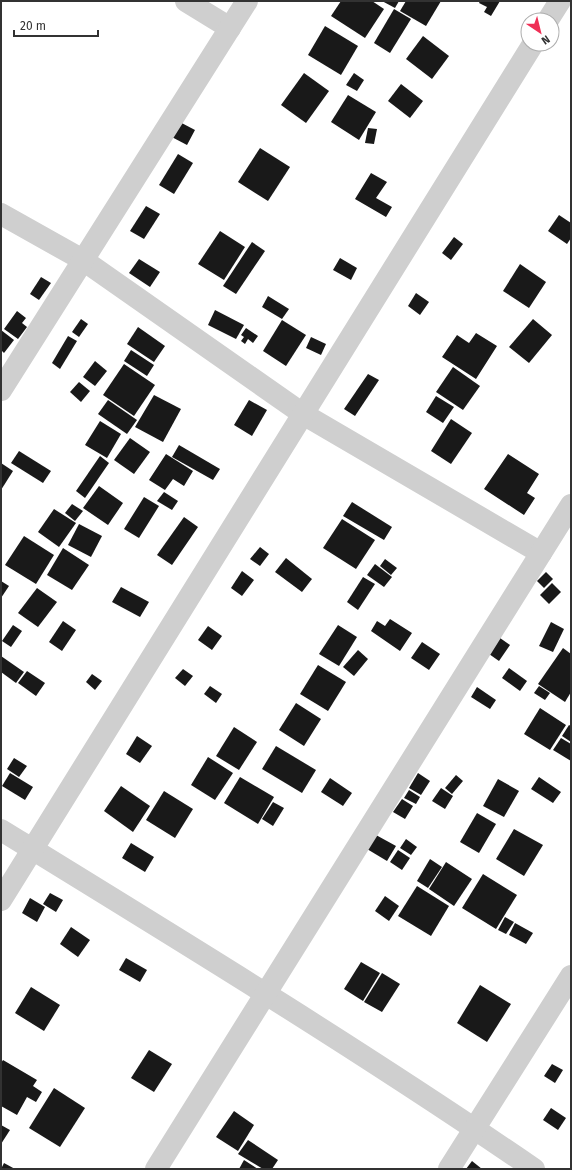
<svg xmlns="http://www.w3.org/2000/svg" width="572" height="1170" font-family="'Fira Sans',sans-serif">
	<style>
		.building { fill: #191919 }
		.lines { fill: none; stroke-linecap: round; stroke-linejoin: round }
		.minor { stroke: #cfcfcf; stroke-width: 22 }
	</style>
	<rect width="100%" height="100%" fill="#fff"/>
	<g class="building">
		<polygon points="341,1 372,1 384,9 365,38 331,16"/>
		<polygon points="382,1 399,1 395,8"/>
		<polygon points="406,1 441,1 426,26 400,11"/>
		<polygon points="480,1 500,1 491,16 484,12 487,7 479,3"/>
		<polygon points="394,9 411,19 390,53 374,43"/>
		<polygon points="325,26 358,46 341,75 308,55"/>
		<polygon points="423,36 449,56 432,79 406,59"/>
		<polygon points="304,73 329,91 306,123 281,105"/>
		<polygon points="354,73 364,80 357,91 346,85"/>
		<polygon points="401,84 423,101 410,118 388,101"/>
		<polygon points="348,95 376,112 359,140 331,122"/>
		<polygon points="174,119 195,130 187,145 166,134"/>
		<polygon points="368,128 377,129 374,144 365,143"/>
		<polygon points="260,148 290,167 268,201 238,182"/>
		<polygon points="178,154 193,163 174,194 159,185"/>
		<polygon points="371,173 387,182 376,198 392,207 386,217 355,199"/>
		<polygon points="146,206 160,214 144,239 130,231"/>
		<polygon points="559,215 571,223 571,238 567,244 548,231"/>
		<polygon points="220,231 245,247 224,280 198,264"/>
		<polygon points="454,237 463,244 451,260 442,253"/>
		<polygon points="252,242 265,251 236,294 223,286"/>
		<polygon points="340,258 357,268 351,280 333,270"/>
		<polygon points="139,259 160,272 150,287 129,273"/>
		<polygon points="520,264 546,282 529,308 503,291"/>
		<polygon points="41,277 51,283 39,300 30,294"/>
		<polygon points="416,293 429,302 420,315 408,306"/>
		<polygon points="268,296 289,309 282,319 262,307"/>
		<polygon points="215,310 244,325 236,339 208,325"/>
		<polygon points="17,311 26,318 22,323 27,327 18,339 4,329"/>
		<polygon points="81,319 88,324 79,337 72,332"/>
		<polygon points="533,319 552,335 529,363 509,347"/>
		<polygon points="282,320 306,335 286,366 263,351"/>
		<polygon points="138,327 165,346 154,362 127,344"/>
		<polygon points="246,328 258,336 253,343 248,339 245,344 241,341 244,337 241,335"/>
		<polygon points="1,330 14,340 4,353 1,350"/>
		<polygon points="476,333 497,346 476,379 442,357 457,335 469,343"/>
		<polygon points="68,336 77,341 60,369 52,363"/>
		<polygon points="311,337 326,344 321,355 306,348"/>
		<polygon points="131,350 154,365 147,376 124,361"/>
		<polygon points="95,361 107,371 95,386 83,377"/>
		<polygon points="124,364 155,385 134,416 103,395"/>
		<polygon points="453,367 480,386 463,410 436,392"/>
		<polygon points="368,374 379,380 355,416 344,409"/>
		<polygon points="79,382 90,391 81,402 70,392"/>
		<polygon points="154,395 181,409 163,442 135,427"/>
		<polygon points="436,396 454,407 443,423 426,412"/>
		<polygon points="108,400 137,420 127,434 98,414"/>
		<polygon points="249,400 267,410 252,436 234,425"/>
		<polygon points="451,419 472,433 451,464 431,451"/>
		<polygon points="100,421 121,434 107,458 85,445"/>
		<polygon points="130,438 150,452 134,474 114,460"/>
		<polygon points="179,445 220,469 213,480 172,457"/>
		<polygon points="19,451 51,471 43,483 11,463"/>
		<polygon points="166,454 193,471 184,486 173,479 165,490 149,480"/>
		<polygon points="508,454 539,474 527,493 535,498 524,515 484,489"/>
		<polygon points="100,456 109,463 85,498 76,491"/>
		<polygon points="1,463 13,471 1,490"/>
		<polygon points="99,486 123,503 108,525 83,508"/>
		<polygon points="164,492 178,501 172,510 157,501"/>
		<polygon points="144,497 159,506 139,538 124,529"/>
		<polygon points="352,502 392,527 384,540 343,516"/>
		<polygon points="72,504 83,511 75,521 65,513"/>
		<polygon points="54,509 76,523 59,547 38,532"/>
		<polygon points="184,517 198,527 172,565 157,555"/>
		<polygon points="342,519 375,540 356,569 323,548"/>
		<polygon points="79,524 102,536 91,557 68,545"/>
		<polygon points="24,536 54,555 36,584 5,565"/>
		<polygon points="260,547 269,554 260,566 250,559"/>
		<polygon points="63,548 89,565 72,590 47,575"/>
		<polygon points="286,558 312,579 302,592 275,572"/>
		<polygon points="385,559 397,568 391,575 380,566"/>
		<polygon points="375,564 392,577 384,587 367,575"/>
		<polygon points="242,571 254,580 242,596 231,588"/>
		<polygon points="546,572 553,579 544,588 537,581"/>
		<polygon points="363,577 375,584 358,610 347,602"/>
		<polygon points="1,581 9,586 1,598"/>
		<polygon points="552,583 561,592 549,604 540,595"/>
		<polygon points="121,587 149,602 140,617 112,602"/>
		<polygon points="37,588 57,602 38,627 18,613"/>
		<polygon points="390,619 412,633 400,651 371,631 377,621 385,626"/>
		<polygon points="63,621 76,630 62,651 49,642"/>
		<polygon points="551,622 564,629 553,652 539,646"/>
		<polygon points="13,625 22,631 11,647 2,641"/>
		<polygon points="338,625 357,637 339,666 319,654"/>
		<polygon points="208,626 222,636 212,650 198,640"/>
		<polygon points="500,638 510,645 499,661 489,654"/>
		<polygon points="422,642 440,654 429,670 411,658"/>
		<polygon points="563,648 571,654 571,692 565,702 538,684"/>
		<polygon points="358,650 368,659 354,676 343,667"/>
		<polygon points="1,656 24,672 16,683 1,672"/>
		<polygon points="318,665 346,682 328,711 300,694"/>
		<polygon points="509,668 527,681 520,691 502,678"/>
		<polygon points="183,669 193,676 185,686 175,678"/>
		<polygon points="27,671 45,683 36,696 18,683"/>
		<polygon points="92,674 102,681 95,690 86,682"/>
		<polygon points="210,686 222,694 216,703 204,694"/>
		<polygon points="539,686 550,693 545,700 534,693"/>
		<polygon points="477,687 496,700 490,709 471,697"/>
		<polygon points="296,703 321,719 304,746 279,730"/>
		<polygon points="540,708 566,725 550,750 524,734"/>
		<polygon points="569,725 571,726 571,742 562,736"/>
		<polygon points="234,727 257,742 239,770 216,756"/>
		<polygon points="137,736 152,746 140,763 126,754"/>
		<polygon points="561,738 571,744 571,761 553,750"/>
		<polygon points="276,746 316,770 302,793 262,769"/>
		<polygon points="208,757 233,773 215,800 191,785"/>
		<polygon points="14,758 27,766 19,777 7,769"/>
		<polygon points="10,773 33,787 25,800 2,786"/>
		<polygon points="418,773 430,781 421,795 409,788"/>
		<polygon points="456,775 463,781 452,794 445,788"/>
		<polygon points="240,777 274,797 258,824 224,803"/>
		<polygon points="539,777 561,792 553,803 531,789"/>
		<polygon points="330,778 352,793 343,806 321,792"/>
		<polygon points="498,779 519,791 504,817 483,806"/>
		<polygon points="121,786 150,806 133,832 104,811"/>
		<polygon points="441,788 453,796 445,809 432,801"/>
		<polygon points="409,790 420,797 416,804 404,798"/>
		<polygon points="164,791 193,809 175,838 146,820"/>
		<polygon points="402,799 413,806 405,819 393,812"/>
		<polygon points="273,802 284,808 273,826 262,819"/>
		<polygon points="477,813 496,824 479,853 460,842"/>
		<polygon points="514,829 543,845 524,876 496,859"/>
		<polygon points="376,835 396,846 387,861 367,849"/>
		<polygon points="406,839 417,847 411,855 400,848"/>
		<polygon points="131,843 154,857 145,872 122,858"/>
		<polygon points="398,850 410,858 402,870 390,862"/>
		<polygon points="430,859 442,867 428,888 417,881"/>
		<polygon points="446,862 472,879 454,906 429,889"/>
		<polygon points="483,874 517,895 496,929 462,908"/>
		<polygon points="417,886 449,906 431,936 398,916"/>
		<polygon points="50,893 63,900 56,912 43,904"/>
		<polygon points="385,896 399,906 389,921 375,911"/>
		<polygon points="30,898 45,907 37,922 22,913"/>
		<polygon points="505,917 514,922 506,934 498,930"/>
		<polygon points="515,923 533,933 526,944 509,935"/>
		<polygon points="71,927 90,940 78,957 60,944"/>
		<polygon points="126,958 147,970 140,982 119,970"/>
		<polygon points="361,962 380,973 363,1001 344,989"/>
		<polygon points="382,973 400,984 382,1012 364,1002"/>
		<polygon points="480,985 511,1004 487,1042 457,1023"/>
		<polygon points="31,987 60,1005 44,1031 15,1013"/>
		<polygon points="149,1050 172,1064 154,1092 131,1078"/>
		<polygon points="3,1060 37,1080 33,1086 42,1092 36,1102 27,1097 17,1115 1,1106 1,1063"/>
		<polygon points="552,1064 563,1070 555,1083 544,1076"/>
		<polygon points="54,1088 85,1108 60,1147 29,1128"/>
		<polygon points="551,1108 566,1118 558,1130 543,1120"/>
		<polygon points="234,1111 254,1125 238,1151 216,1137"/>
		<polygon points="1,1125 10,1130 1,1144"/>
		<polygon points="248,1140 278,1160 272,1169 263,1169 238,1154"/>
		<polygon points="244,1160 258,1169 239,1169"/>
		<polygon points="472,1161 482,1169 466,1169"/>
		<polygon points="4,1163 15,1169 1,1169"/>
	</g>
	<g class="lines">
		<g class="minor">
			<polyline points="186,1 230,28"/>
			<polyline points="548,20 560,1"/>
			<polyline points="1,214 83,260 303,414 541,553"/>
			<polyline points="1,390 247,1"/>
			<path d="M 1,830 C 180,940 360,1050 534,1169"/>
			<polyline points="1,900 533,44"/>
			<polyline points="156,1169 571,505"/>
			<polyline points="449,1169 571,976"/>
		</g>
	</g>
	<rect width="572" height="1170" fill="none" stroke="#323232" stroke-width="4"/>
	<g transform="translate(540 32) rotate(145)"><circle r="19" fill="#ffffff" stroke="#adadad"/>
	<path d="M0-3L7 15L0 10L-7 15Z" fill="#ef2f55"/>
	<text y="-6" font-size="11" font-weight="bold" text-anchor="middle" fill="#323232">N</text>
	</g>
	<path d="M14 30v6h84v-6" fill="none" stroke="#323232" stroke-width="2"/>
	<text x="20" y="30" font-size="12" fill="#323232" stroke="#ffffff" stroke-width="3" paint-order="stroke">20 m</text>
</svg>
